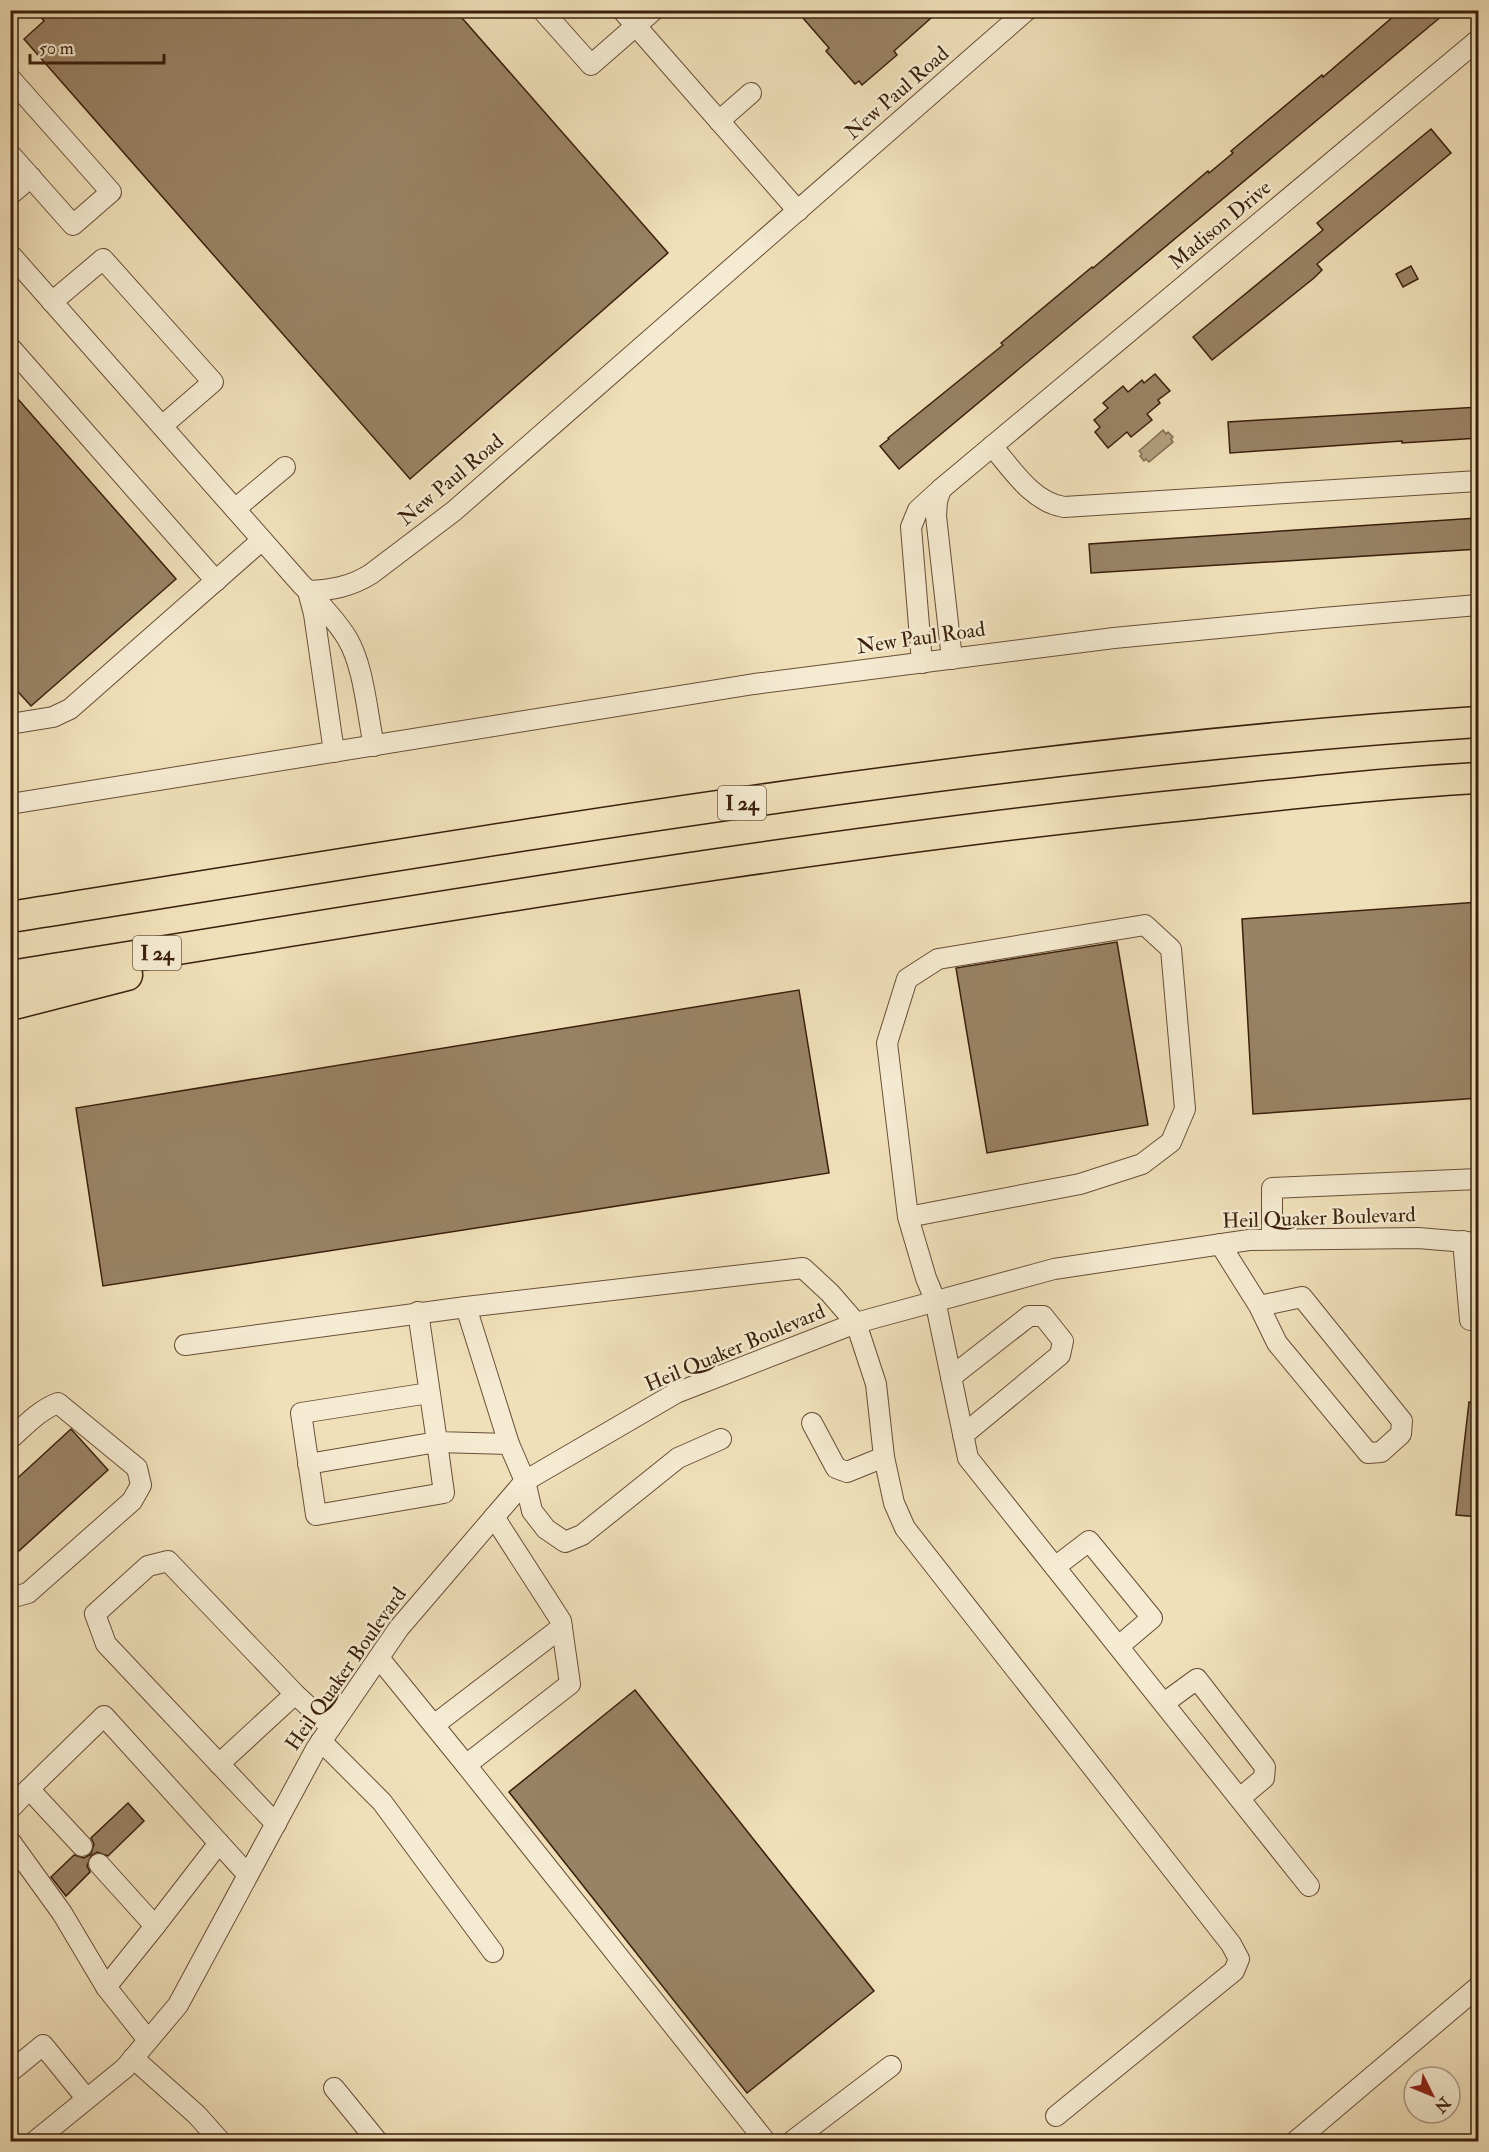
<svg xmlns="http://www.w3.org/2000/svg" width="1489" height="2152" font-family="'IM FELL Double Pica',serif">
	<style>
		.water { fill: #b29e7e; stroke: #826b50; stroke-width: 1.5 }
		.building { fill: #998366; stroke: #3a1f0c; stroke-width: 1.5 }
		.lines { fill: none; stroke-linecap: round; stroke-linejoin: round }
		.minor-casing { stroke: #684f37; stroke-width: 22 }
		.highway-casing { stroke: #3a1f0c; stroke-width: 33 }
		.minor { stroke: #f5ebd2; stroke-width: 20 }
		.highway { stroke: #f0e0b9; stroke-width: 30 }
		.labels { text-anchor: middle; dominant-baseline: central; stroke-width: 5; stroke-linejoin: round; paint-order: stroke }
		.shield { fill: #f5ebd2; stroke: #725c47; stroke-width: 1.5 }
		.shield-label { font-size: 20px; font-weight: bold; fill: #3a1f0c }
		.street-label { font-size: 21px; fill: #3a1f0c; stroke: #f5ebd2 }
	</style>
	<rect width="100%" height="100%" fill="#f0e0b9"/>
	<filter id="stains"><feTurbulence type="fractalNoise" baseFrequency=".00333" numOctaves="4"/><feColorMatrix values="0 0 0 0 .2 0 0 0 0 .09 0 0 0 0 .02 0 0 0 .5 -.17"/></filter>
	<radialGradient id="worn" r=".72"><stop offset=".6" stop-color="#630" stop-opacity="0"/><stop offset="1" stop-color="#630" stop-opacity=".3"/></radialGradient>
	<polygon class="water" points="1163,430 1166,434 1168,432 1173,437 1171,439 1173,442 1149,462 1146,459 1144,461 1140,456 1142,454 1139,451"/>
	<g class="building">
		<polygon points="35,10 455,10 668,253 410,479 24,39 44,21"/>
		<polygon points="796,10 940,10 894,51 897,55 862,85 859,81 855,84 826,51 829,48"/>
		<polygon points="1401,10 1449,10 899,469 880,446 889,439 888,438 1003,345 1001,343 1092,267 1093,268 1208,171 1209,173 1233,153 1231,151 1322,75 1323,77"/>
		<polygon points="1431,129 1451,153 1317,264 1322,270 1314,278 1212,360 1193,337 1323,230 1317,223"/>
		<polygon points="1411,266 1418,279 1403,287 1396,274"/>
		<polygon points="1155,374 1170,391 1158,400 1160,403 1147,414 1152,420 1131,437 1127,432 1108,448 1095,432 1100,427 1094,420 1108,408 1103,403 1123,386 1128,392 1142,380 1144,383"/>
		<polygon points="10,390 176,579 31,706 10,683"/>
		<polygon points="1479,407 1479,438 1402,443 1402,441 1230,453 1228,422"/>
		<polygon points="1477,518 1479,549 1091,573 1089,544"/>
		<polygon points="1479,902 1479,1098 1253,1114 1242,919"/>
		<polygon points="1117,942 1148,1125 987,1153 956,968"/>
		<polygon points="799,990 829,1173 103,1286 76,1108"/>
		<polygon points="1469,1402 1479,1403 1479,1517 1456,1515"/>
		<polygon points="71,1429 108,1470 10,1559 10,1485"/>
		<polygon points="635,1690 874,1991 747,2093 509,1792"/>
		<polygon points="128,1803 144,1821 108,1856 97,1852 91,1856 87,1866 90,1872 66,1896 51,1877 74,1855 84,1858 91,1854 94,1844 91,1838"/>
	</g>
	<g class="lines">
		<defs>
			<g id="minor">
				<polyline points="542,10 591,65 654,10"/>
				<polyline points="622,10 798,211"/>
				<polyline points="10,78 111,192 73,225 10,154"/>
				<polyline points="719,121 751,93"/>
				<polyline points="10,195 31,177"/>
				<path d="M 10,254 L 301,584 L 308,591 C 332,590 350,587 371,574 L 454,511 L 1027,10"/>
				<polyline points="52,302 103,259 213,382 162,426"/>
				<polyline points="10,347 216,581"/>
				<path d="M 992,446 C 1012,469 1032,502 1064,507 L 1478,481"/>
				<polyline points="941,489 1478,40"/>
				<polyline points="235,509 285,467"/>
				<polyline points="922,663 911,527 918,510 941,489 937,501 936,516 952,659"/>
				<polyline points="10,724 53,717 70,709 262,540"/>
				<path d="M 334,752 L 314,614 L 308,591 C 322,606 336,620 347,638 C 364,666 367,713 374,746"/>
				<polyline points="10,804 754,684 1114,638 1323,618 1478,605"/>
				<polyline points="908,1217 1080,1184 1142,1164 1171,1142 1185,1109 1171,949 1145,925 938,959 907,979 887,1043 908,1217 926,1278 935,1300 968,1458 1309,1886"/>
				<polyline points="1272,1239 1272,1188 1478,1179"/>
				<polyline points="1463,1241 1470,1320 1478,1320"/>
				<polyline points="1220,1244 1259,1306 1277,1343 1368,1453 1381,1452 1401,1434 1402,1421 1302,1297 1259,1306"/>
				<polyline points="418,1312 437,1442 509,1444"/>
				<polyline points="185,1345 466,1307"/>
				<polyline points="951,1377 1029,1316 1043,1316 1063,1341 1060,1355 963,1435"/>
				<polyline points="812,1423 836,1468 847,1472 884,1457"/>
				<path d="M 10,1439 C 25,1426 39,1410 58,1403 L 137,1468 L 141,1485 L 132,1501 L 28,1593 L 10,1598"/>
				<polyline points="721,1439 678,1458 582,1535 565,1542 546,1529 532,1511 525,1481 509,1444 466,1307 803,1268 830,1293 856,1323 876,1384 884,1457 894,1503 905,1528 1231,1944 1239,1959 1234,1971 1056,2116"/>
				<polyline points="308,1464 437,1442 444,1493 316,1515 301,1413 429,1393"/>
				<polyline points="1055,1567 1089,1541 1152,1618 1119,1646"/>
				<polyline points="379,1658 466,1765 570,1684 561,1621 494,1517"/>
				<polyline points="1164,1703 1197,1679 1265,1767 1264,1778 1240,1798"/>
				<polyline points="434,1725 562,1627"/>
				<polyline points="321,1741 382,1802 493,1952"/>
				<polyline points="219,1764 295,1694"/>
				<polyline points="466,1765 766,2142"/>
				<polyline points="10,1809 29,1789"/>
				<polyline points="276,1824 106,1644 95,1614 148,1566 168,1561 295,1694 331,1727"/>
				<polyline points="10,1841 62,1913 106,1987 148,2040"/>
				<polyline points="82,1846 29,1789 104,1716 248,1875"/>
				<polyline points="99,1864 155,1926"/>
				<polyline points="106,1987 155,1926 219,1843"/>
				<polyline points="133,2058 197,2115 221,2142"/>
				<polyline points="10,2072 43,2045 86,2098"/>
				<polyline points="334,2088 378,2142"/>
				<polyline points="34,2142 125,2068 178,2005 316,1749 399,1628 525,1481 676,1393 856,1323 1054,1269 1249,1240 1418,1238 1478,1243"/>
				<polyline points="791,2142 891,2066"/>
				<polyline points="1295,2142 1478,1987"/>
			</g>
			<g id="highway">
				<path d="M 10,917 C 498,840 985,754 1478,722"/>
				<path d="M 10,976 C 408,913 804,843 1204,803 C 1296,793 1387,783 1478,778"/>
				<polyline points="10,1005 127,975"/>
			</g>
		</defs>
		<use href="#minor" class="minor-casing"/>
		<use href="#highway" class="highway-casing"/>
		<use href="#minor" class="minor"/>
		<use href="#highway" class="highway"/>
	</g>
	<g class="labels">
		<g class="shield">
			<rect x="718" y="786" width="48" height="34" rx="4.5"/>
			<rect x="133" y="936" width="48" height="34" rx="4.5"/>
		</g>
		<g class="shield-label">
			<text x="742" y="803">I 24</text>
			<text x="157" y="953">I 24</text>
		</g>
		<g class="street-label">
			<text transform="translate(897 93) rotate(-41)">New Paul Road</text>
			<text transform="translate(1220 225) rotate(-40)">Madison Drive</text>
			<text transform="translate(451 480) rotate(-40)">New Paul Road</text>
			<text transform="translate(921 638) rotate(-8)">New Paul Road</text>
			<text transform="translate(1319 1218) rotate(-2)">Heil Quaker Boulevard</text>
			<text transform="translate(735 1348) rotate(-23)">Heil Quaker Boulevard</text>
			<text transform="translate(346 1669) rotate(-55)">Heil Quaker Boulevard</text>
		</g>
	</g>
	<rect width="1489" height="2152" fill="none" stroke="#f0e0b9" stroke-width="36"/>
	<rect x="12" y="12" width="1465" height="2128" fill="none" stroke="#3a1f0c" stroke-width="3"/>
	<rect x="18" y="18" width="1453" height="2116" fill="none" stroke="#3a1f0c" stroke-width="1.5"/>
	<g transform="translate(1432 2095) rotate(133)"><circle r="28" fill="#f5ebd2" stroke="#aa9983" stroke-width="1.5"/>
	<path d="M0-4.5L10 22L0 15L-10 22Z" fill="#8f2418"/>
	<text y="-9" font-size="16" font-weight="bold" text-anchor="middle" fill="#3a1f0c">N</text>
	</g>
	<path d="M30 54v9h134v-9" fill="none" stroke="#3a1f0c" stroke-width="3"/>
	<text x="39" y="54" font-size="18" fill="#3a1f0c" stroke="#f5ebd2" stroke-width="4.5" paint-order="stroke">50 m</text>
	<rect width="100%" height="100%" filter="url(#stains)"/>
	<rect width="100%" height="100%" fill="url(#worn)"/>
</svg>
